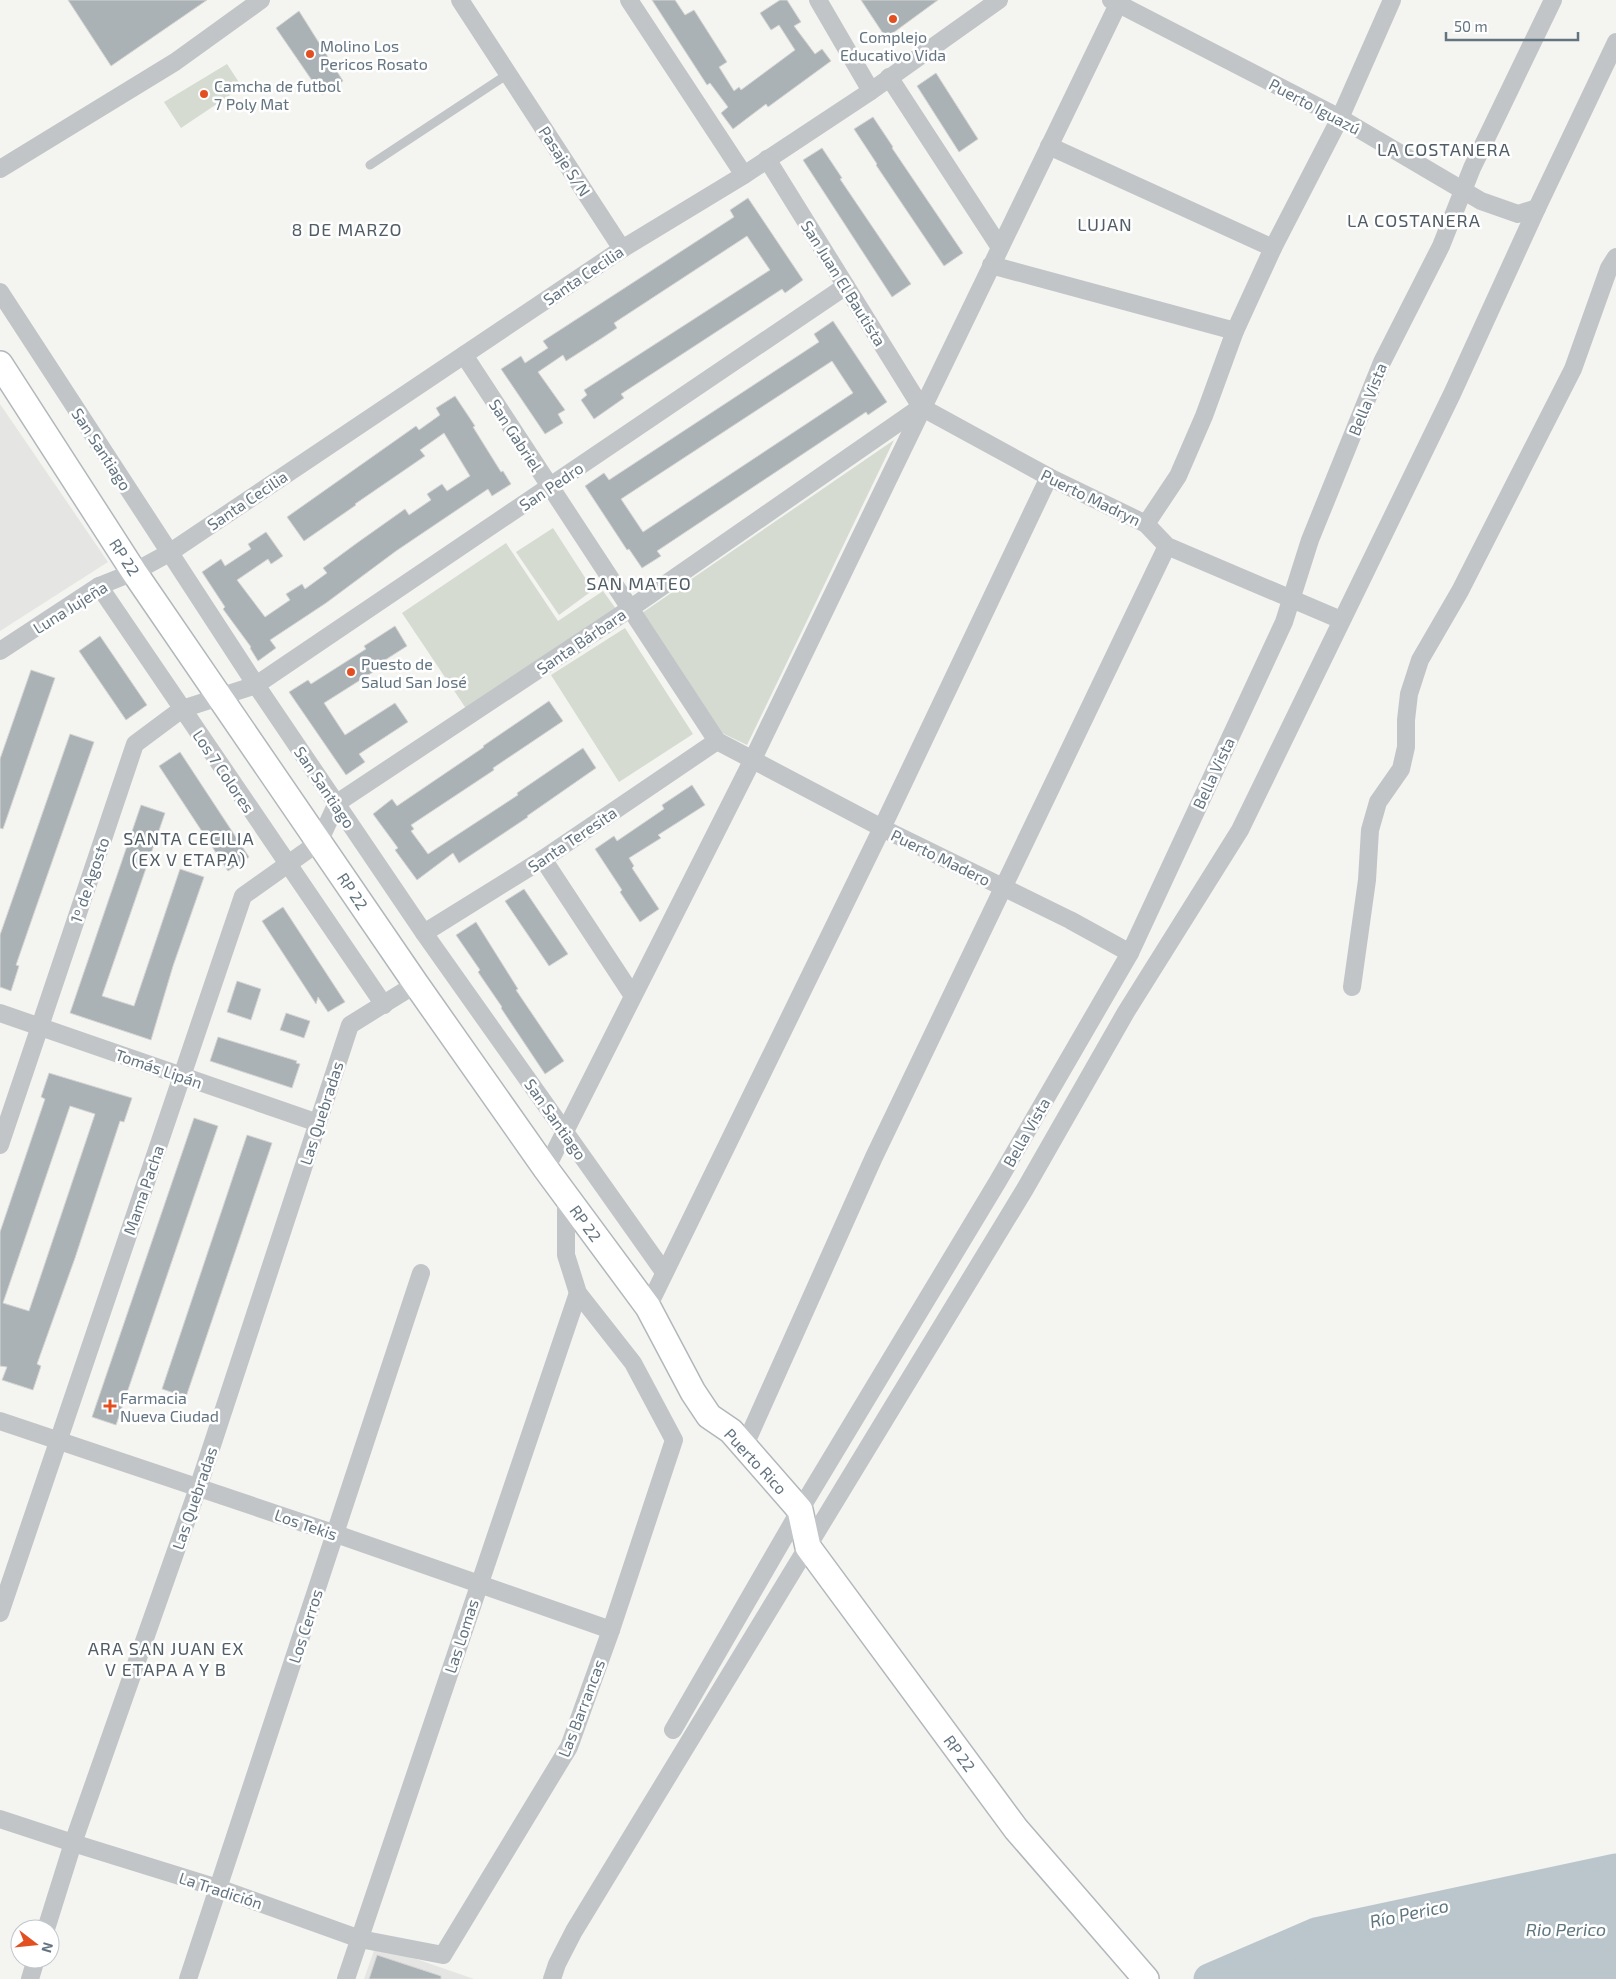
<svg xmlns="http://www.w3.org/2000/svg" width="1616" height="1979" font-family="'Exo 2',sans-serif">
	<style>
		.built { fill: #e5e6e4 }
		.green { fill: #d5dbd1 }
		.water { fill: #bac6cb }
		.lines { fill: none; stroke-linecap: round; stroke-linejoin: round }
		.river { stroke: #bac6cb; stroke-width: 31 }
		.building { fill: #aab2b6; stroke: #d5d5d3; fill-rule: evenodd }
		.secondary-casing { stroke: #b1b7bb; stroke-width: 28 }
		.lane { stroke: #c1c5c8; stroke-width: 9 }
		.street { stroke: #c1c5c8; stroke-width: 18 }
		.secondary { stroke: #fff; stroke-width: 25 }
		.poi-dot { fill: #e25022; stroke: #fff; stroke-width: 2 }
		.labels { text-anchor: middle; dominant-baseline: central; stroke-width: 5; stroke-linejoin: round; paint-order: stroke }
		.poi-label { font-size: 16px; fill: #637481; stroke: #fff; text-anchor: start }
		.street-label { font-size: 16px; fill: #637481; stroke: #fff }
		.neighbourhood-label { font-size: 18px; letter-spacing: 1px; fill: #515d66; stroke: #fff }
		.water-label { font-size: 18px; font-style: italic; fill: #5f767f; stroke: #fff }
	</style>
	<rect width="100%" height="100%" fill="#f4f4f0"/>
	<g class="built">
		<polygon points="0,404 108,562 0,631"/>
		<polygon points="376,1945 474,1979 364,1979"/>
	</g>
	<g class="green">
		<polygon points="227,64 242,87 181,128 164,102"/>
		<polygon points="894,440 747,745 718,731 642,613"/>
		<polygon points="553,528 593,590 559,615 516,552"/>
		<polygon points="506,543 558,621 603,591 619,613 469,713 402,613"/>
		<polygon points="625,628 693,734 619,782 551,675"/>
	</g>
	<polygon class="water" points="1616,1869 1616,1979 1209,1979 1316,1933"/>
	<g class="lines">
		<polyline class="river" points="1209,1979 1316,1933 1616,1869"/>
	</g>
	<g class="building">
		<polygon points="68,0 207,0 111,66"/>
		<polygon points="652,0 675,0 685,15 694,10 727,62 719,67 734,91 739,87 741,90 795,50 779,25 771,30 760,13 780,0 787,0 801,22 794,26 815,54 822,49 831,61 768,107 766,104 733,129 721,113 728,107 710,83 707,85"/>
		<polygon points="861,0 938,0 886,38"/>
		<polygon points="299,11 343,81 322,95 276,28"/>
		<polygon points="936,73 978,139 959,152 917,86"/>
		<polygon points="873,117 893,147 892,148 963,253 944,266 876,165 877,164 854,129"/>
		<polygon points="822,148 842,178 840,179 911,284 892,297 803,160"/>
		<polygon points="748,198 803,280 785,293 782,289 621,394 624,398 594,419 581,400 587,395 584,390 770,270 747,236 614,323 617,328 602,338 566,361 563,355 538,372 565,410 558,414 563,423 545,434 501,369 521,356 525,363 548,348 543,341 734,217 730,210"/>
		<path d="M 833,321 L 887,402 L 868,415 L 866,412 L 657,551 L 661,556 L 642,568 L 629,549 L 627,550 L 585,486 L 604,473 L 609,480 L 819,342 L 814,334 ZM 832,361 L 853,393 L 643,532 L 621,499 Z"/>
		<polygon points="455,396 475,426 473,427 501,472 503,471 511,484 492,496 488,489 396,551 326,603 270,640 276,648 258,661 250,648 251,647 223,609 225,607 202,572 221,559 225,566 251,549 248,544 266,532 283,556 271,564 268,559 237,580 265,617 290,600 286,594 302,584 305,589 327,573 323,568 357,543 405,509 409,515 431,500 427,494 442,484 447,491 470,476 444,433 420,450 425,456 355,504 356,505 304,541 287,517 416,426 419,430 440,415 436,408"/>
		<polygon points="395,626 407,646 371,669 373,672 324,703 345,735 395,703 408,722 359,754 365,762 346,775 289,692 308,680 311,684 366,649 364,646"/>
		<polygon points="100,636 147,705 126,720 79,651"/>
		<polygon points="31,670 55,678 3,829 0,828 0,759"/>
		<polygon points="549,701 563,721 493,768 494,770 411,825 414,829 411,831 428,854 518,795 517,793 583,748 596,768 527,816 528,817 459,863 453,853 417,880 395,850 398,848 373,814 392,799 397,806 484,747 483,746"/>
		<polygon points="70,734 94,742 33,916 16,965 19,966 11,991 0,987 0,935"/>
		<polygon points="180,752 249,857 228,871 159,766"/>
		<polygon points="692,785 705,805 658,835 661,838 629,858 634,866 632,868 659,909 640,922 620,892 622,890 595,849 614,836 617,841 664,809 662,805"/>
		<polygon points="141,805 165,813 102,996 134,1006 180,869 204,877 173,966 151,1040 70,1013"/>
		<polygon points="524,889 568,954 549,966 505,901"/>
		<polygon points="283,907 345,1002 328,1012 318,997 316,1004 262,921"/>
		<polygon points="476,922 518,989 516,990 564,1061 545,1074 501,1008 502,1007 478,972 480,970 456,935"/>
		<polygon points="237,981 261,989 251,1020 227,1012"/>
		<polygon points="286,1013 310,1021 304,1038 280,1030"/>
		<polygon points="218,1037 297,1061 296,1063 300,1064 292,1088 210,1061"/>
		<path d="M 49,1073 L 132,1098 L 124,1122 L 120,1121 L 75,1258 L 37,1364 L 41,1366 L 33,1390 L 2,1380 L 7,1367 L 0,1366 L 0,1232 L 45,1099 L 41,1097 ZM 70,1106 L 95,1114 L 29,1311 L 3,1303 Z"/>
		<polygon points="194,1118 218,1126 116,1425 92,1417"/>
		<polygon points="247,1135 272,1143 186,1397 162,1389"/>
		<polygon points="377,1955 441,1976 441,1979 369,1979"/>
	</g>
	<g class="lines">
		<defs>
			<polyline id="secondary" points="0,364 134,572 416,984 546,1169 648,1307 693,1392 709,1416 731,1431 800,1510 808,1547 1016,1829 1146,1979"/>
		</defs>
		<use href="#secondary" class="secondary-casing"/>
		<polyline class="lane" points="370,165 508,74"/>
		<g class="street">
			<polyline points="460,0 622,249"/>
			<polyline points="629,0 744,175"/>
			<polyline points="818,0 871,91"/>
			<polyline points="1111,0 1340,118 1481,201 1518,214 1537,208"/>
			<polyline points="889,77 999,246"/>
			<polyline points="1049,146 1273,248"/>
			<polyline points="767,159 921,407 1049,477 1146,524 1167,546 1341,620"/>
			<polyline points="0,169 175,62 261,0"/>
			<polyline points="991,265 1235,331"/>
			<polyline points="0,292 256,685 424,933 664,1272"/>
			<polyline points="464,355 717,741 882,828 1070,920 1130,953"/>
			<polyline points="1146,524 1178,476 1204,416 1235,331 1273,248 1340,118 1392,0"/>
			<polyline points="99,586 384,1005"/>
			<polyline points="0,651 99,586 134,572 169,553 622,249 744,175 871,91 999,0"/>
			<polyline points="543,859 633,996"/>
			<polyline points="424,933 543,859 717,741"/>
			<polyline points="1352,987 1367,880 1370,830 1378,802 1401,769 1406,747 1406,720 1409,694 1420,660 1460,591 1573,369 1609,268 1616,257"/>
			<polyline points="0,1013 318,1123"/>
			<polyline points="0,1145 135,744 182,709 256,685 846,286"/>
			<polyline points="546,1169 752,761 1120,0"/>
			<polyline points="648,1307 882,828 1049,477"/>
			<polyline points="0,1421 336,1534 611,1630"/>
			<polyline points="745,1445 874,1157 1167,546"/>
			<polyline points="0,1613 243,896 319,842 337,803 631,608 921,407"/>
			<polyline points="673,1730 800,1510 998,1181 1130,953 1284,622 1310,540 1382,362 1441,246 1472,168 1553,0"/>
			<polyline points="0,1819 73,1843 218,1888 360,1939 443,1955 569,1747 611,1630 674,1440 633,1363 578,1293 566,1255 566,1201"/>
			<polyline points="46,1929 73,1843 198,1488 350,1025 416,984"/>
			<polyline points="30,1979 36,1959"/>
			<polyline points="188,1979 421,1273"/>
			<polyline points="346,1979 578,1293"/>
			<polyline points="552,1979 557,1964 574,1931 1025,1189 1126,1012 1240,830 1452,394 1537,208 1616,42"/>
		</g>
		<use href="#secondary" class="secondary"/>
	</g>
	<g class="poi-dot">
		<circle cx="893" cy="19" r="5"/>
		<circle cx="310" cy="54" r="5"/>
		<circle cx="204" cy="94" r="5"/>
		<circle cx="351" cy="672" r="5"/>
		<path d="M107.5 1398.5h5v5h5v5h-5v5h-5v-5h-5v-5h5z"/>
	</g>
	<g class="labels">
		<g class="poi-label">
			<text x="893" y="36" text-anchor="middle">Complejo<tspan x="893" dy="18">Educativo Vida</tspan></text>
			<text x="320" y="45">Molino Los<tspan x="320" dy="18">Pericos Rosato</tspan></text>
			<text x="214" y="85">Camcha de futbol<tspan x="214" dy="18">7 Poly Mat</tspan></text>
			<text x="361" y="663">Puesto de<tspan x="361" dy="18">Salud San José</tspan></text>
			<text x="120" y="1397">Farmacia<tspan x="120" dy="18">Nueva Ciudad</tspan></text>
		</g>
		<g class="street-label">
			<text transform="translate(1315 106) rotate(28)">Puerto Iguazú</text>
			<text transform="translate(565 161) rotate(57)">Pasaje S/N</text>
			<text transform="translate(583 275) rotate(-34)">Santa Cecilia</text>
			<text transform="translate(844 283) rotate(58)">San Juan El Bautista</text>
			<text transform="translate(1367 399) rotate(-68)">Bella Vista</text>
			<text transform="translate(516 435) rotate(57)">San Gabriel</text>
			<text transform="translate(102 449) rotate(57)">San Santiago</text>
			<text transform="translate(551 486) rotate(-34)">San Pedro</text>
			<text transform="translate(1091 497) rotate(26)">Puerto Madryn</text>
			<text transform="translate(247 500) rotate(-34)">Santa Cecilia</text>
			<text transform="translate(125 557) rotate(57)">RP 22</text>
			<text transform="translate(70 607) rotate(-32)">Luna Jujeña</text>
			<text transform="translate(581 641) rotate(-34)">Santa Bárbara</text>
			<text transform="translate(224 771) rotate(56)">Los 7 Colores</text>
			<text transform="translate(1213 773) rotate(-65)">Bella Vista</text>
			<text transform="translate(325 787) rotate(56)">San Santiago</text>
			<text transform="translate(572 839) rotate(-34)">Santa Teresita</text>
			<text transform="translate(941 857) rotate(26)">Puerto Madero</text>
			<text transform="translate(89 880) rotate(-71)">1º de Agosto</text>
			<text transform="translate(353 891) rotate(56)">RP 22</text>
			<text transform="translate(159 1068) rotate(19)">Tomás Lipán</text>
			<text transform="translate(321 1113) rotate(-72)">Las Quebradas</text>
			<text transform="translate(556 1119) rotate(55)">San Santiago</text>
			<text transform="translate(1026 1132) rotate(-60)">Bella Vista</text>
			<text transform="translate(143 1190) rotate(-71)">Mama Pacha</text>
			<text transform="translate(586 1223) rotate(54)">RP 22</text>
			<text transform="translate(756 1461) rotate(47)">Puerto Rico</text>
			<text transform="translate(194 1498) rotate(-71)">Las Quebradas</text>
			<text transform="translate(306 1524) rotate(19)">Los Tekis</text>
			<text transform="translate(305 1626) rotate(-72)">Los Cerros</text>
			<text transform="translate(461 1636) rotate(-72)">Las Lomas</text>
			<text transform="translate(581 1708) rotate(-69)">Las Barrancas</text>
			<text transform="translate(960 1753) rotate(54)">RP 22</text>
			<text transform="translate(221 1890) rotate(18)">La Tradición</text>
		</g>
		<g class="neighbourhood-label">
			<text x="1444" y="149">LA COSTANERA</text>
			<text x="1414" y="220">LA COSTANERA</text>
			<text x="1105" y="224">LUJAN</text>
			<text x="347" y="229">8 DE MARZO</text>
			<text x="639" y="583">SAN MATEO</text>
			<text x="189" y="838">SANTA CECILIA<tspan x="189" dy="21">(EX V ETAPA)</tspan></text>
			<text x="166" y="1648">ARA SAN JUAN EX<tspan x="166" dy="21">V ETAPA A Y B</tspan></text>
		</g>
		<g class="water-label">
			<text transform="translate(1409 1913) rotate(-12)">Río Perico</text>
			<text x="1566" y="1929">Rio Perico</text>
		</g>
	</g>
	<g transform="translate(35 1944) rotate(106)"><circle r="24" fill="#ffffff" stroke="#c1c7cd"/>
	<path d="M0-4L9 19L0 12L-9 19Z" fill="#e25022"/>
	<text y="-8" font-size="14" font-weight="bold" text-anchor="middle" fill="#637481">N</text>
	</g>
	<path d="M1446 32v8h132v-8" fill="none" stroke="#637481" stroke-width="2.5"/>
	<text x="1454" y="32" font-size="15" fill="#637481" stroke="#ffffff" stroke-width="4" paint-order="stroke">50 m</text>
</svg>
